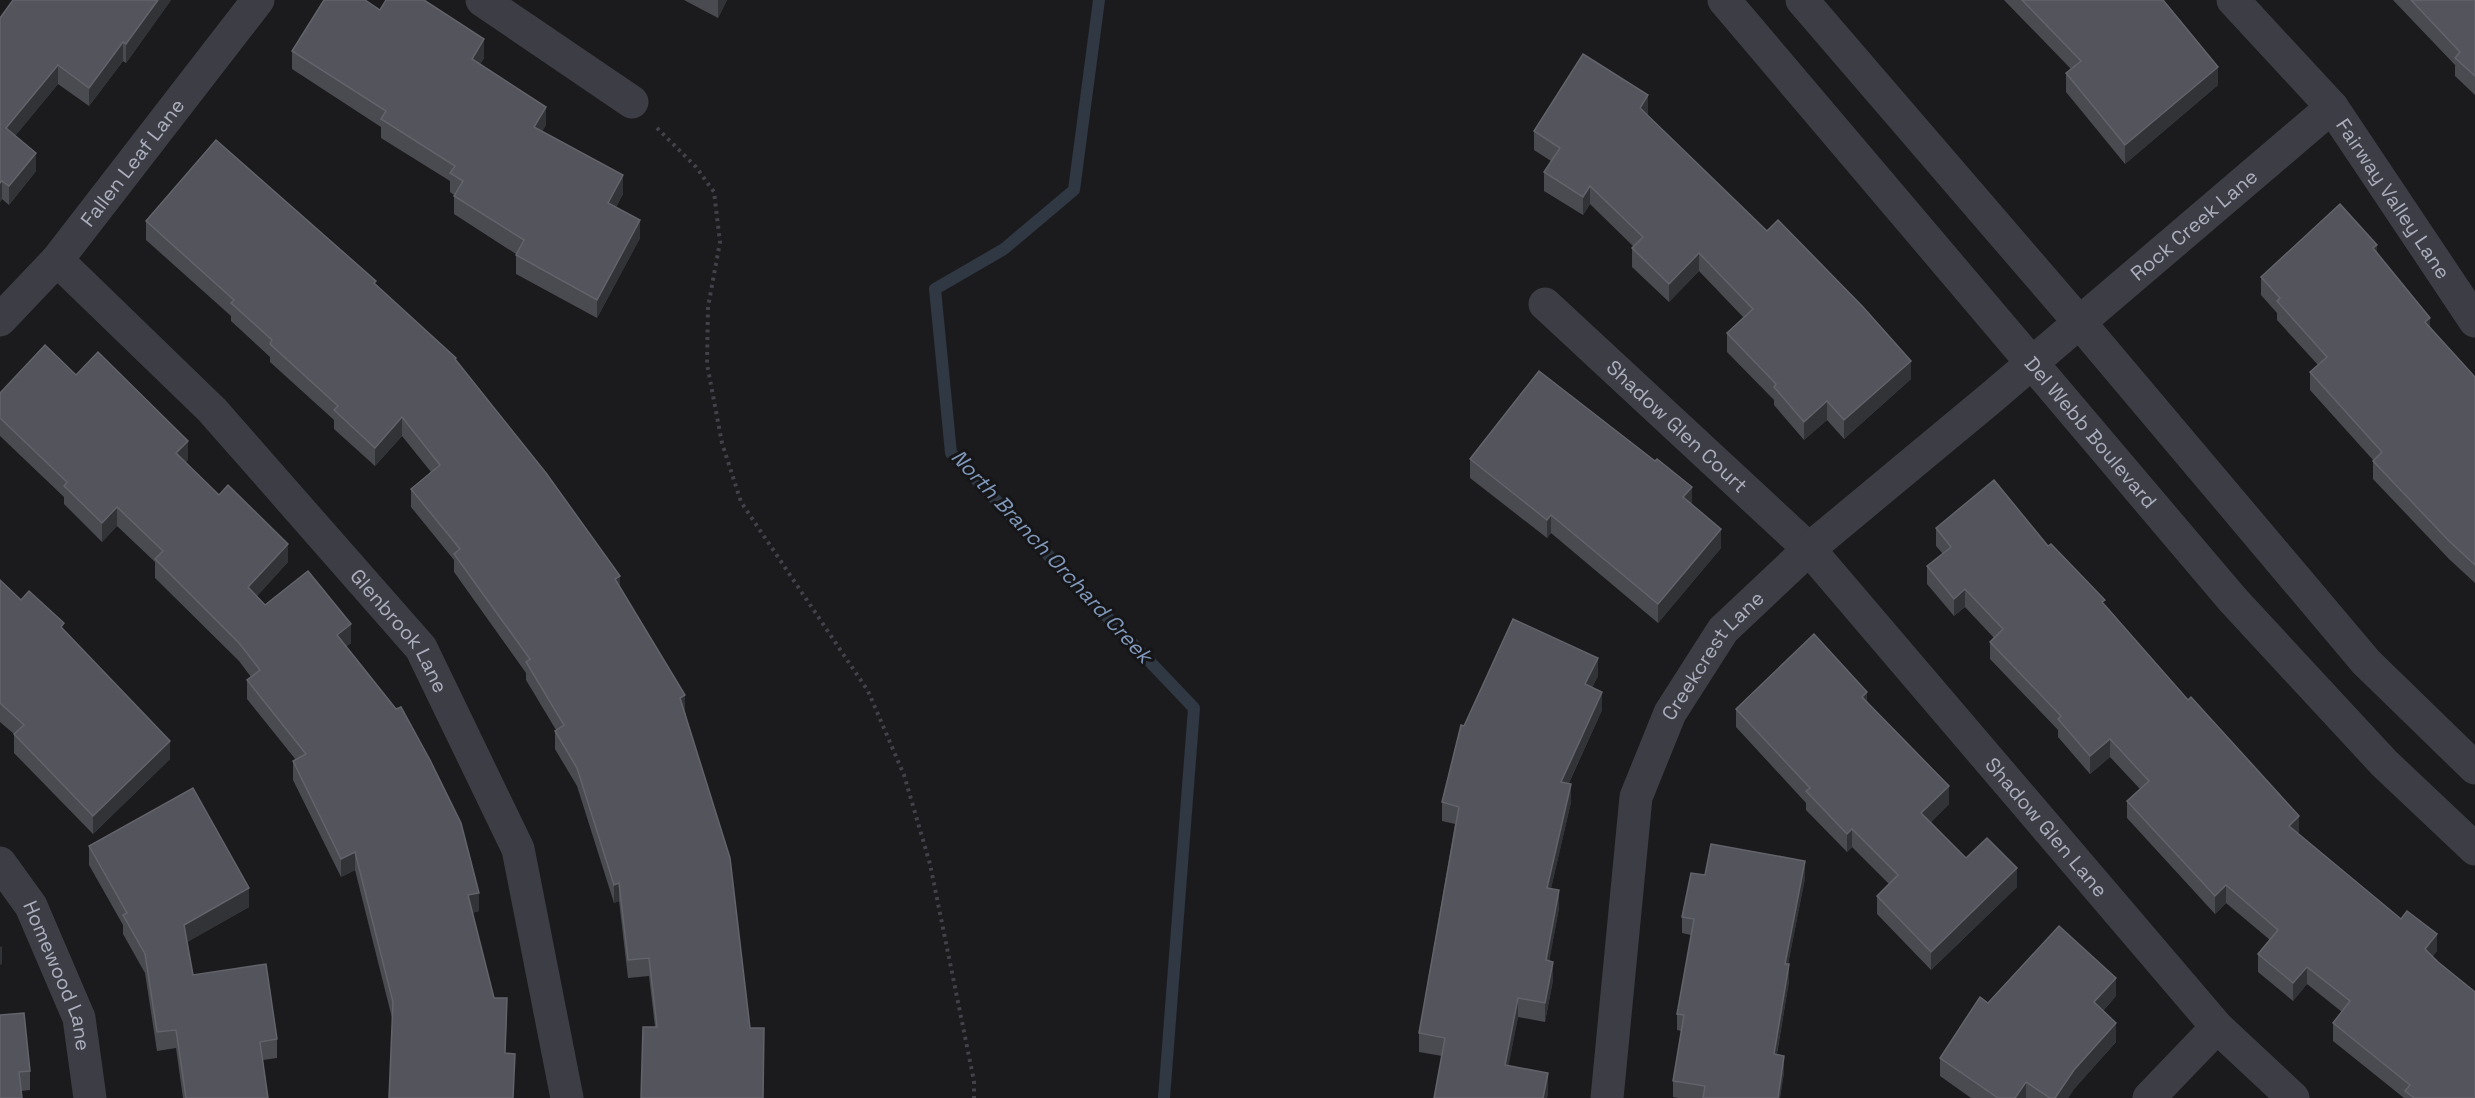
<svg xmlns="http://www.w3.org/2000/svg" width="2475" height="1098" font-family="'Space Grotesk',sans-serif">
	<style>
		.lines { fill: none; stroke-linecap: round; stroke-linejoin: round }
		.stream { stroke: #2f3843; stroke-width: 12 }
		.path { stroke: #41424a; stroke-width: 4; stroke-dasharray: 3 4.5; stroke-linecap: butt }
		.minor { stroke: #3d3d45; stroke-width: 33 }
		.tertiary { stroke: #3d3d45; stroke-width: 33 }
		.wall { fill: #494b50 }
		.shaded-wall { fill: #323337 }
		.building { fill: #54555c; stroke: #62636b; stroke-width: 1.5 }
		.labels { text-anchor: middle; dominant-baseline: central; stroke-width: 6; stroke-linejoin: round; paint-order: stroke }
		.street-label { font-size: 20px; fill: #acafbe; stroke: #161619 }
		.water-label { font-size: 21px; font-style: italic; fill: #8199bb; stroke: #161619 }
	</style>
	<rect width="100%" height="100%" fill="#1b1b1d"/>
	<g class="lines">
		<polyline class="stream" points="1099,0 1074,190 1004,249 935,289 951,453 1194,708 1164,1098"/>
		<polyline class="path" points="657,128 696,167 714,192 720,242 708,307 707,364 722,443 741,502 868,691 904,775 930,864 974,1081 974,1098"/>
		<g class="minor">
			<polyline points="482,0 632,102"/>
			<path id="s1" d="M 2233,0 L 2332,107 L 2475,321"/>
			<path id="s2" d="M 57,260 L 212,410 L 421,648 L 518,849 L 567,1098"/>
			<path id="s3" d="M 1545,304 L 1809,549 L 2217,1027 L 2293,1098"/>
			<path id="s4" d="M 0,320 L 57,260 L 258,0"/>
			<path id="s5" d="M 0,863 L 31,906 L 79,1018 L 90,1098"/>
			<path id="s6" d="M 1607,1098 L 1636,797 L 1670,713 L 1723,630 L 1809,549 L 1992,397 L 2332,107"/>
			<polyline points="2149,1098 2217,1027"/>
		</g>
		<g class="tertiary">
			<path id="s7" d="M 1724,0 L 2233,600 L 2384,763 L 2475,849"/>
			<polyline points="1802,0 2080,323 2366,662 2475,768"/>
		</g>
	</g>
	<g class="wall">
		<polygon points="13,0 171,0 126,63 123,61 89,106 58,84 15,136 36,171 9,205 2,199 0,202 0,18"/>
		<polygon points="684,0 727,0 718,18"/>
		<polygon points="2004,0 2163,0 2218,85 2125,164 2066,92 2066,73 2071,69"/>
		<polygon points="2393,0 2475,0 2475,95 2455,76 2455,65"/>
		<polygon points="380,10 484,58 480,64 546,125 542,131 623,194 616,207 640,238 597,318 516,274 516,254 454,214 454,195 450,192 450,181 381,138 381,127 292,69 292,51"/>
		<polygon points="1648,114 1647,115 1911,379 1844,439 1827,420 1804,440 1774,405 1774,400 1727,352 1727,333 1744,318 1699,271 1669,302 1632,267 1632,248 1634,247 1590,204 1583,215 1544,191 1544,172 1551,161 1534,150 1534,131"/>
		<polygon points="146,221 376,285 456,361 620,587 685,711 750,1028 655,1027 649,976 628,978 619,901 614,903 577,786 555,749 555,731 556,730 526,680 526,673 454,572 454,560 411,507 411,489 431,472 402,436 375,466 334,429 334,420 270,362 270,357 231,321 231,316 146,240"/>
		<polygon points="2377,253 2430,328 2475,377 2475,583 2449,559 2373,479 2373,460 2310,390 2310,372 2318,365 2277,320 2277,313 2261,295 2261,277"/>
		<polygon points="76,375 188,460 185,462 288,562 257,596 265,605 351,643 346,647 479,911 472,913 494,998 507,1017 505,1053 515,1072 392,1018 355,870 341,877 293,780 293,761 296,760 247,699 247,680 251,677 239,661 155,578 155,562 117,526 102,542 64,504 64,497 0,436 0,393"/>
		<polygon points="1470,459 1692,505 1721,548 1658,623 1551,533 1547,538 1470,478"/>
		<polygon points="1936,528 2048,546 2105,605 2299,834 2437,951 2432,957 2475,1098 2404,1098 2333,1041 2333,1023 2342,1012 2307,984 2293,1001 2258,972 2258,954 2270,940 2226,903 2215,914 2127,818 2127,801 2140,789 2110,757 2090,774 2058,737 2058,730 1990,659 1990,642 1994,638 1965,607 1954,616 1927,584 1927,566 1943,554 1936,546"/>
		<polygon points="0,580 21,600 64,631 170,759 93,834 14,753 14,734 0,722"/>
		<polygon points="1598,676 1592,687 1602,710 1569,783 1571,802 1551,888 1559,908 1549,961 1553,980 1545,1022 1518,1017 1508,1066 1548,1092 1547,1098 1434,1098 1442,1056 1419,1052 1419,1033 1455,824 1442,821 1442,802 1464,726"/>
		<polygon points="1867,701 1949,804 1931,822 1966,858 2017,887 1931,970 1877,914 1877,896 1889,884 1852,847 1847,852 1806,810 1806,803 1736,727 1736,709"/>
		<polygon points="89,846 249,907 187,942 193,975 277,1039 277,1058 263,1060 268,1098 183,1098 176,1048 157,1051 145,973 123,934 123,925 89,865"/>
		<polygon points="1705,875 1805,878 1788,964 1789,981 1777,1054 1784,1072 1780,1098 1678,1098 1673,1097 1673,1081 1681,1031 1677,1030 1677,1014 1691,935 1682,933 1682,917"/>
		<polygon points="2116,996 2103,1011 2116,1042 2074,1089 2068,1098 1971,1098 1940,1076 1940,1058 1988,1003"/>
		<polygon points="0,1015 30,1071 30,1090 21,1091"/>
	</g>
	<g class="shaded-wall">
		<polygon points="158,0 171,0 126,63 126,44"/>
		<polygon points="718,0 727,0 718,18"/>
		<polygon points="484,39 484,58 472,77 472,59"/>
		<polygon points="123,42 123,61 89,106 89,88"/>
		<polygon points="58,65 58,84 6,147 6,128"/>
		<polygon points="2218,67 2218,85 2125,164 2125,145"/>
		<polygon points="1648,95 1648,114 1640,126 1640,108"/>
		<polygon points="546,107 546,125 534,145 534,127"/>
		<polygon points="36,153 36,171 9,205 9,186"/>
		<polygon points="623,175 623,194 608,221 608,203"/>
		<polygon points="2,181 2,199 0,202 0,183"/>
		<polygon points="1590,186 1590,204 1583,215 1583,197"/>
		<polygon points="640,220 640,238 597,318 597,300"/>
		<polygon points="2377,245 2377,263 2373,248"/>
		<polygon points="1699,253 1699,271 1669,302 1669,284"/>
		<polygon points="2430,318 2430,336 2425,322"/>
		<polygon points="1911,361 1911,379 1844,439 1844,420"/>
		<polygon points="1827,401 1827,420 1804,440 1804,422"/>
		<polygon points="402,417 402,436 375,466 375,448"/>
		<polygon points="188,441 188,460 176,472 176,453"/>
		<polygon points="1692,487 1692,506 1683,497"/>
		<polygon points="117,507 117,526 102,542 102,523"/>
		<polygon points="1551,515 1551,533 1547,538 1547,520"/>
		<polygon points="1721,529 1721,548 1658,623 1658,604"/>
		<polygon points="288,544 288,562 248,606 248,587"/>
		<polygon points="620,576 620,594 615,579"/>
		<polygon points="1965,589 1965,607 1954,616 1954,599"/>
		<polygon points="351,624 351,643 337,654 337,635"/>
		<polygon points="1598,658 1598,676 1585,703 1585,684"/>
		<polygon points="1602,692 1602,710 1561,800 1561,782"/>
		<polygon points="1867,692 1867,711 1862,697"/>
		<polygon points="685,695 685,714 680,698"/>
		<polygon points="2110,739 2110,757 2090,774 2090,756"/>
		<polygon points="170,741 170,759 93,834 93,816"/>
		<polygon points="1571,784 1571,802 1547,906 1547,888"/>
		<polygon points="1949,786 1949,804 1921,831 1921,813"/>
		<polygon points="2299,816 2299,833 2289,843 2289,826"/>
		<polygon points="1852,829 1852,847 1847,852 1847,834"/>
		<polygon points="355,852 355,870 341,877 341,859"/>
		<polygon points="1805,861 1805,878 1785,980 1785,964"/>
		<polygon points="2017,868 2017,887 1931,970 1931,952"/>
		<polygon points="619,883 619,901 614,903 614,885"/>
		<polygon points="2226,885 2226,903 2215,914 2215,896"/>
		<polygon points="249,888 249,907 184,944 184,925"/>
		<polygon points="1559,890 1559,908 1546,979 1546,960"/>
		<polygon points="479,893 479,911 468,914 468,895"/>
		<polygon points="2437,934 2437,951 2425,966 2425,949"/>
		<polygon points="2,946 2,964 0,965 0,947"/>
		<polygon points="1553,962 1553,980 1545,1022 1545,1003"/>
		<polygon points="1789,964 1789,981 1774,1070 1774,1054"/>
		<polygon points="2307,967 2307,984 2293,1001 2293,983"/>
		<polygon points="2116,978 2116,996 2094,1021 2094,1002"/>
		<polygon points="1518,998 1518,1017 1505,1084 1505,1065"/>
		<polygon points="2116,1023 2116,1042 2074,1089 2068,1098 2055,1098 2074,1070"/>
		<polygon points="1784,1056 1784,1072 1780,1098 1778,1098"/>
		<polygon points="1548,1073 1548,1092 1547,1098 1543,1098"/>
		<polygon points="2026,1082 2026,1098 2015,1098"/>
	</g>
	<g class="building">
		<polygon points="13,0 158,0 126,44 123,42 89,88 58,65 6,128 36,153 9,186 2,181 0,183 0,18"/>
		<polygon points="324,0 365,0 380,10 386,0 424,0 484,39 472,59 546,107 534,127 623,175 608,203 640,220 597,300 516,255 524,240 454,196 463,181 450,173 455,166 381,119 386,111 292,51"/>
		<polygon points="2022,0 2163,0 2218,67 2125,145 2066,73 2081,61"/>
		<polygon points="2411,0 2475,0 2475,76 2455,58 2460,52"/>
		<polygon points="1583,54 1648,95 1640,108 1767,231 1778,220 1863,307 1911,361 1844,420 1827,401 1804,422 1774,387 1776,384 1727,333 1753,309 1699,253 1669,284 1632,248 1643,237 1590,186 1583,197 1544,172 1560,148 1534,131"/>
		<polygon points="216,140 376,281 374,283 456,358 455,359 546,473 620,576 615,579 685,695 680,698 730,858 750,1028 764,1028 763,1098 641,1098 643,1027 657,1027 649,958 628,960 619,883 614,885 577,768 555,731 564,725 526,662 530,659 454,554 460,549 411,489 440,465 402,417 375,448 334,410 338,406 270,344 272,340 231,303 234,300 146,221"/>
		<polygon points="2340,204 2377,245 2373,248 2430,318 2425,322 2475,377 2475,565 2449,541 2373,461 2382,452 2310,372 2327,357 2277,301 2280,298 2261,277"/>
		<polygon points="45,345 76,375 98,352 188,441 176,453 219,495 228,485 288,544 248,587 265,605 308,571 351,624 337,635 396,709 401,707 430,760 461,823 479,893 468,895 494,998 507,998 505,1053 515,1054 513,1098 389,1098 393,1002 355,852 341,859 293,761 306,754 247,680 260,670 239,643 155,559 163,551 117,507 102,523 64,486 67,482 0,418 0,393"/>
		<polygon points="1539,371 1655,461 1657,459 1692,487 1683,497 1721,529 1658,604 1551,515 1547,520 1470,459"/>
		<polygon points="1994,480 2048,546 2051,544 2105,600 2102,602 2188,700 2191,697 2299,816 2289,826 2401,919 2407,911 2437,934 2425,949 2438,962 2475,992 2475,1098 2414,1098 2405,1091 2410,1085 2333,1023 2350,1001 2307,967 2293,983 2258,954 2278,930 2226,885 2215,896 2127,801 2149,781 2110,739 2090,756 2058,719 2061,716 1990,642 2003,629 1965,589 1954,599 1927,566 1951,547 1936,528"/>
		<polygon points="0,580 21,600 29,591 64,623 61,627 170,741 93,816 14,734 24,725 0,703"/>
		<polygon points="1513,619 1598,658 1585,684 1602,692 1561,782 1571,784 1547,888 1559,890 1546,960 1553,962 1545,1003 1518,998 1505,1065 1548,1073 1543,1098 1434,1098 1445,1038 1419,1033 1459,807 1442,802 1461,725 1464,726"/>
		<polygon points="1814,634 1867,692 1862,697 1949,786 1921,813 1966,858 1987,838 2017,868 1931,952 1877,896 1898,875 1852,829 1847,834 1806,791 1810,788 1736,709"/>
		<polygon points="193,788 249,888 184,925 193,975 266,964 277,1039 260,1042 268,1098 186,1098 176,1030 157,1032 145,954 123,915 127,913 89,846"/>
		<polygon points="1711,844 1805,861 1785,964 1789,964 1774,1054 1784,1056 1778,1098 1703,1098 1705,1086 1673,1081 1684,1015 1677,1014 1694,919 1682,917 1691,873 1705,875"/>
		<polygon points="2059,926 2116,978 2094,1002 2116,1023 2074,1070 2055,1098 2050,1098 2026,1082 2015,1098 1998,1098 1940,1058 1980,997 1988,1003"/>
		<polygon points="24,1013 30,1071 19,1072 22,1098 0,1098 0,1015"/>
	</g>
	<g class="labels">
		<g class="street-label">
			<text stroke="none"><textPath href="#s4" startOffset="206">Fallen Leaf Lane</textPath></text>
			<text stroke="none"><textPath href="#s1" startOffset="256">Fairway Valley Lane</textPath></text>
			<text stroke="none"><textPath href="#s6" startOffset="1113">Rock Creek Lane</textPath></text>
			<text stroke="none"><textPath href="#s3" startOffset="180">Shadow Glen Court</textPath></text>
			<text stroke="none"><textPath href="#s7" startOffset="567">Del Webb Boulevard</textPath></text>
			<text stroke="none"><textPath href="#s2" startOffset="506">Glenbrook Lane</textPath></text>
			<text stroke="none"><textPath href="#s6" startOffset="465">Creekcrest Lane</textPath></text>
			<text stroke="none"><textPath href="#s3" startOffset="726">Shadow Glen Lane</textPath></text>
			<text stroke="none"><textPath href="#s5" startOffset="128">Homewood Lane</textPath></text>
		</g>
		<g class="water-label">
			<text transform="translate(1052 556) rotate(47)">North Branch Orchard Creek</text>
		</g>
	</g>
</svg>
